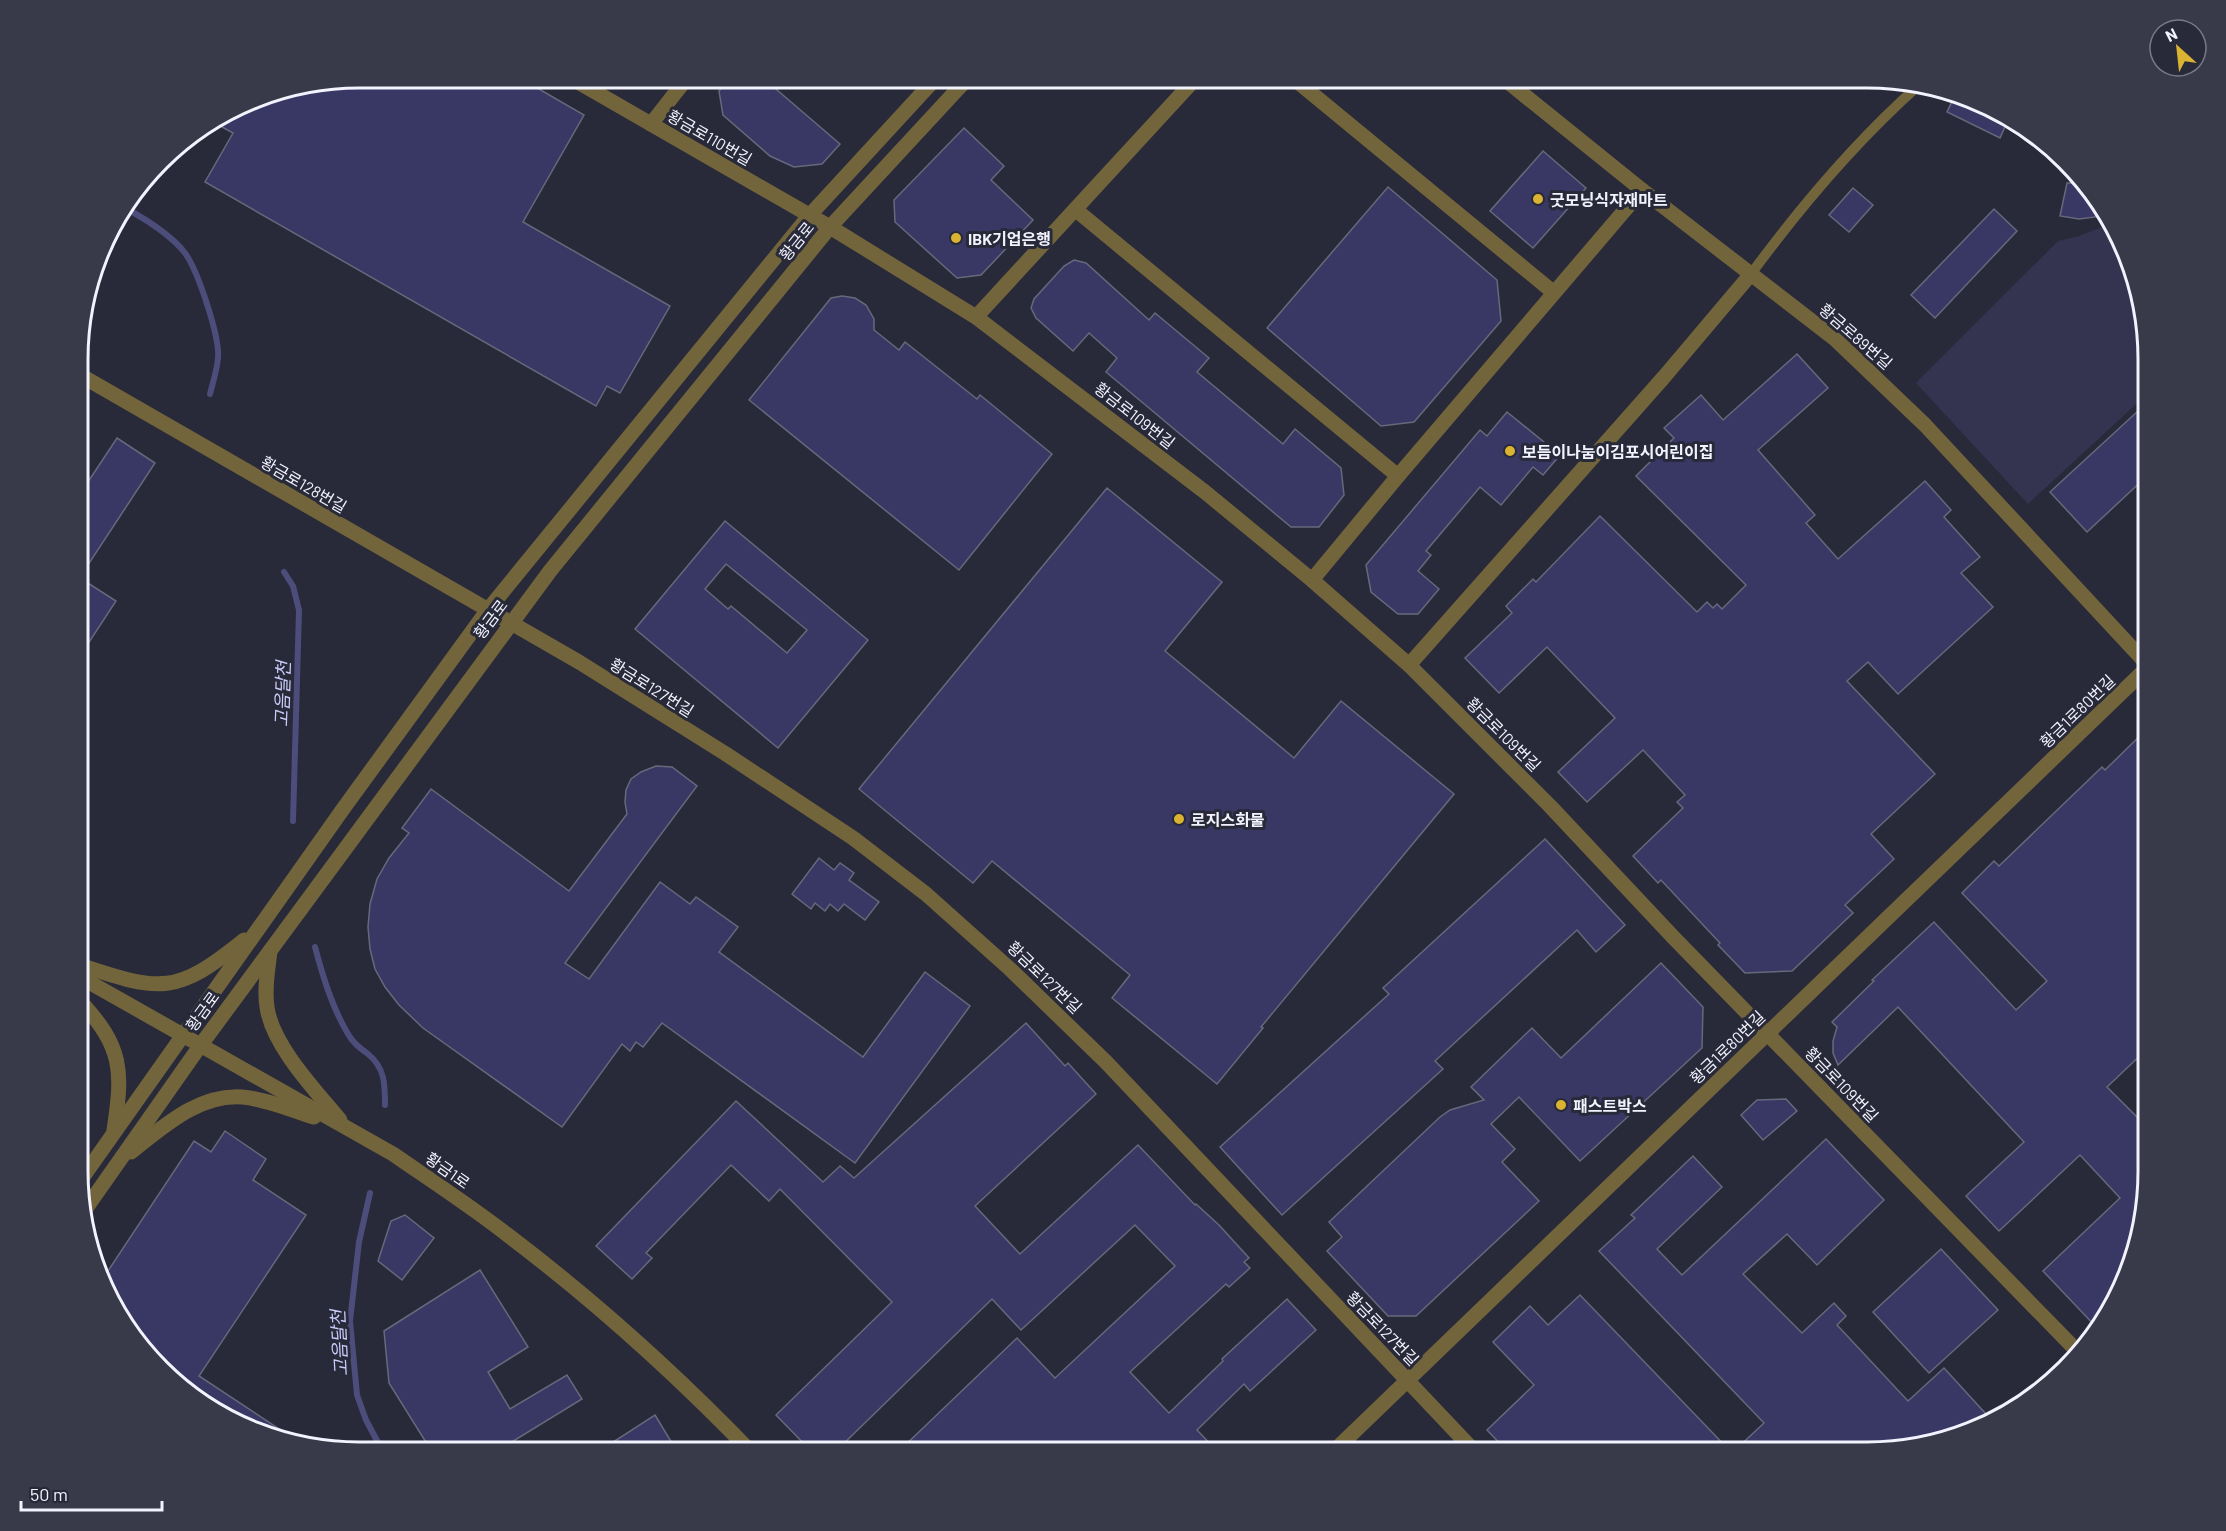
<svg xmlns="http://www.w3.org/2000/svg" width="2226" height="1531" font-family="Barlow,'Noto Sans KR',sans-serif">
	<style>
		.green { fill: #343451 }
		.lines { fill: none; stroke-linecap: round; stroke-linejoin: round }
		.stream { stroke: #4c4d7b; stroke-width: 6 }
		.building { fill: #393864; stroke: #67687b; stroke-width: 1.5; fill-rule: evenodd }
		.service { stroke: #72643b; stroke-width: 10 }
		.minor { stroke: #72643b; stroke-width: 15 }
		.tertiary { stroke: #72643b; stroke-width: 15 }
		.poi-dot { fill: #dab333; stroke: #282939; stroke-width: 2 }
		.labels { text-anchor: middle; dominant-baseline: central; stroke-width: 6; stroke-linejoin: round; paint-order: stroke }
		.street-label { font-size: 16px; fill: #f2f3fe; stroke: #282939 }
		.poi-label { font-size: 16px; font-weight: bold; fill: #f2f3fe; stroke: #282939; text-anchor: start }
		.water-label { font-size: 18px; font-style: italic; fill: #c9ccf9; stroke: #282939 }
		.rim { fill: none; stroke: #f2f3fe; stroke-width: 3 }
	</style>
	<rect width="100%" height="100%" fill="#282939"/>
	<polygon class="green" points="2110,224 2119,235 2147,341 2147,394 2028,504 1916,383 2058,241 2079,236"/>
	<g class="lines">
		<g class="stream">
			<path d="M 127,209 C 147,220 171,235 185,253 C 198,271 220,337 218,358 C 217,370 213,382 210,394"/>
			<polyline points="284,572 293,586 299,610 293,821"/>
			<path d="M 315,947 C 323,977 332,1007 348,1034 C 353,1043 360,1048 368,1054 C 385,1068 385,1084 385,1105"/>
			<polyline points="370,1193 359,1242 350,1321 357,1395 366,1420 383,1452"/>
		</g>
	</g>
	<g class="building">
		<polygon points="359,78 520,78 584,115 523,222 670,306 620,393 607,386 596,406 205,182 233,133 215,123 252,99"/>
		<polygon points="730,78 763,78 840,144 822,164 794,167 770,156 723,115 719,91"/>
		<polygon points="1956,93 2008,120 2000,138 1947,112"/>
		<polygon points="964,128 1004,166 991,180 1033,220 981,275 957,278 895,222 894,200"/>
		<polygon points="1543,151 1586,188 1533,248 1490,211"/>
		<polygon points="2067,183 2077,183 2103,216 2079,219 2060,216"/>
		<polygon points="1388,187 1497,280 1501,321 1414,422 1381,426 1267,328"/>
		<polygon points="1853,188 1873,205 1849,232 1829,215"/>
		<polygon points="1994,209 2017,231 1935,318 1911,295"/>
		<polygon points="1074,260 1086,263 1149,320 1155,313 1209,358 1197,372 1283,444 1295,429 1341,468 1344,495 1319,527 1291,527 1106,372 1117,358 1089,333 1073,351 1036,318 1031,308 1034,299 1064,266"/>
		<polygon points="842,296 855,298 866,305 874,319 874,330 899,350 905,342 977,399 980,395 1052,454 959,570 749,400 831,298"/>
		<polygon points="1797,354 1828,388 1758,450 1815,515 1806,523 1838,559 1925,481 1951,510 1944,517 1980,557 1961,573 1993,607 1898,694 1868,662 1847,681 1935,774 1871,834 1894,859 1845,905 1853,913 1792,971 1745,973 1718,945 1720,943 1661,880 1658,883 1633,856 1683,808 1677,802 1685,795 1643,750 1587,802 1558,772 1615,718 1547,647 1499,693 1465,658 1512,613 1506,606 1533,579 1536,582 1600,516 1697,612 1707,602 1713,608 1717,604 1722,609 1746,585 1636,476 1674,438 1664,428 1701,395 1723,420"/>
		<polygon points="2138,411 2147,421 2147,476 2087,532 2050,492"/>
		<polygon points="1507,412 1560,455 1543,475 1533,467 1501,505 1480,487 1426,551 1431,555 1418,571 1439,589 1418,614 1398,614 1371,592 1366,565 1480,430 1487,436"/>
		<polygon points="117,438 155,463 80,577 80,494"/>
		<polygon points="1107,488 1222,582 1165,651 1294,758 1341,701 1454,794 1261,1027 1263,1028 1217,1084 1112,998 1130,975 992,861 973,883 859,789"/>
		<path d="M 725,521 L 868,640 L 778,748 L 635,629 ZM 726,564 L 807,630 L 787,653 L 731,606 L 728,609 L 705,589 Z"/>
		<polygon points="80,578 116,601 80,656"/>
		<polygon points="2147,729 2147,1049 2107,1087 2147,1127 2147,1190 2133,1262 2098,1329 2043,1271 2120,1198 2080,1155 1999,1231 1966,1196 2024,1142 1898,1007 1838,1065 1833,1053 1833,1041 1837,1027 1832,1022 1874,981 1872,980 1934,922 2016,1010 2047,981 1962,893 1994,861 1999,866 2102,767 2105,770"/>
		<polygon points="656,766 672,767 697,786 565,963 589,979 660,882 690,904 696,897 738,927 719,952 863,1057 925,972 970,1006 855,1163 662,1023 643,1047 636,1042 630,1051 622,1044 562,1127 423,1028 399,1005 385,987 375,969 370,949 368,927 370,904 377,879 389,858 409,833 402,828 431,789 569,891 627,814 625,802 626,790 631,779 641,772"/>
		<polygon points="1545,839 1625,925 1596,952 1577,930 1435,1061 1443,1069 1282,1215 1220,1147 1389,994 1383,988"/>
		<polygon points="819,858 834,870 840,863 854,873 849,880 879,902 865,920 844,904 838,911 830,904 825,911 815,903 811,909 792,894"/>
		<polygon points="1661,963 1703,1007 1702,1048 1580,1161 1519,1097 1491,1124 1515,1149 1502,1162 1539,1201 1416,1316 1388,1316 1327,1251 1342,1237 1329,1222 1440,1117 1450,1110 1484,1100 1471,1087 1532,1028 1561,1058"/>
		<polygon points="1026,1023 1065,1066 1068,1063 1096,1094 975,1206 1020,1254 1138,1145 1195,1205 1196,1204 1219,1225 1249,1258 1244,1262 1250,1268 1229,1287 1226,1284 1130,1372 1169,1413 1223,1361 1222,1359 1287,1299 1316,1330 1250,1391 1244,1384 1197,1430 1219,1453 897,1453 1017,1338 1055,1378 1175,1266 1135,1225 1021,1330 992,1299 834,1453 813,1453 776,1415 892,1302 780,1189 769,1201 731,1165 646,1253 652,1258 632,1279 596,1246 736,1101 823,1182 840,1166 854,1178"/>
		<polygon points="1786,1099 1797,1111 1763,1140 1741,1115 1757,1100"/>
		<polygon points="225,1131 266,1159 253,1180 306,1215 199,1376 296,1440 295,1443 269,1438 188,1395 116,1312 104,1277 194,1141 211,1152"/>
		<polygon points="1826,1139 1884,1200 1817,1265 1787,1234 1743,1274 1802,1333 1834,1303 1846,1316 1837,1325 1908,1401 1944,1368 1986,1414 1970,1429 1867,1453 1626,1453 1617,1444 1608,1453 1509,1453 1487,1430 1534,1385 1493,1342 1530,1306 1548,1325 1580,1295 1732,1453 1764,1423 1599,1251 1635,1218 1631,1215 1693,1156 1722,1187 1657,1249 1682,1275"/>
		<polygon points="405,1215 434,1238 402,1280 378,1261 391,1221"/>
		<polygon points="1941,1249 1998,1310 1929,1373 1873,1312"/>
		<polygon points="480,1270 528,1347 488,1372 510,1409 567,1375 582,1399 510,1443 516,1452 432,1452 389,1383 384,1331"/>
		<polygon points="655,1415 678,1453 596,1453"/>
	</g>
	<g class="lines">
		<path class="service" d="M 1751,274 C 1801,206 1855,142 1919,85"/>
		<g class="minor">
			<polyline points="571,78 830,227 976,317 1205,492 1312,580 1409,665 1550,806 1673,937 2078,1352"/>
			<polyline points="1293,78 1553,292"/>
			<polyline points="1503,78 1642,190 1835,339 1925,425 2147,664"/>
			<polyline points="651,124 687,78"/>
			<polyline points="1076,210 1398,476"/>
			<polyline points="976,317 1196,78"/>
			<polyline points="80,375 579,662 726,754 853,838 926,894 1010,969 1106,1062 1476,1453"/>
			<polyline points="1312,580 1398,476 1642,190"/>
			<polyline points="1409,665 1664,377 1751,274"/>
			<polyline points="1332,1453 2147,668"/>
		</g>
		<g class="tertiary">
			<path d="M 270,951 C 268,970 264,988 267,1007 C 272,1045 315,1090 340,1120"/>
			<path d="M 80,965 C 161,992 176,995 244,940"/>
			<path d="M 80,977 L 393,1154 C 432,1181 472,1207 509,1236 C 596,1302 676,1374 752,1453"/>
			<path d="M 80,1001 C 123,1047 123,1071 114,1130"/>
			<path d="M 131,1152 C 163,1127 198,1094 242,1097 C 266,1099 291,1110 314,1117"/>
			<polyline points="80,1181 343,809 487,611 809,216 936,78"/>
			<polyline points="82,1214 200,1046 550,571 830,227 968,78"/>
		</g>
	</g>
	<g class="poi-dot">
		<circle cx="1538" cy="199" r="6"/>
		<circle cx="956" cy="238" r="6"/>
		<circle cx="1510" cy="451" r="6"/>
		<circle cx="1179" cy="819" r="6"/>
		<circle cx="1561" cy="1105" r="6"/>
	</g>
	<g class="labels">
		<g class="street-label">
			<text transform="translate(710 137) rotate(30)">황금로110번길</text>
			<text transform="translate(796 241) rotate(-51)">황금로</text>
			<text transform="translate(1856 336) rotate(41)">황금로89번길</text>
			<text transform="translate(1135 415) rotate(38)">황금로109번길</text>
			<text transform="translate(304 484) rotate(30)">황금로128번길</text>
			<text transform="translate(490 619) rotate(-53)">황금로</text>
			<text transform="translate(652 687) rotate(32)">황금로127번길</text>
			<text transform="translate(2077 711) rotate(-44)">황금1로80번길</text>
			<text transform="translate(1504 734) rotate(45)">황금로109번길</text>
			<text transform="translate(1045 977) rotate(44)">황금로127번길</text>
			<text transform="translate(202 1011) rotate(-54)">황금로</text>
			<text transform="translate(1727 1047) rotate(-44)">황금1로80번길</text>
			<text transform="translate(1842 1084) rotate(46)">황금로109번길</text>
			<text transform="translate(448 1170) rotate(35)">황금1로</text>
			<text transform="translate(1383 1328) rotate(46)">황금로127번길</text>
		</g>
		<g class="poi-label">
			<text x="1550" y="199">굿모닝식자재마트</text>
			<text x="968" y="238">IBK기업은행</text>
			<text x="1522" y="451">보듬이나눔이김포시어린이집</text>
			<text x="1191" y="819">로지스화물</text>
			<text x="1573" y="1105">패스트박스</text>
		</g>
		<g class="water-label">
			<text transform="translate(282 694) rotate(-88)">고음달천</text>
			<text transform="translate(339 1343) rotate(-93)">고음달천</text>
		</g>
	</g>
	<path d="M0 0H2226V1531H0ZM359 88H1867A271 271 0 0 1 2138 359V1171A271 271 0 0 1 1867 1442H359A271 271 0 0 1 88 1171V359A271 271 0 0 1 359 88Z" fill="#383949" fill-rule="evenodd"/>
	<path class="rim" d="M359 88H1867A271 271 0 0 1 2138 359V1171A271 271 0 0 1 1867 1442H359A271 271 0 0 1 88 1171V359A271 271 0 0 1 359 88Z"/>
	<g transform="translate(2178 48) rotate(333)"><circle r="28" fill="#282939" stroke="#797a88" stroke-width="1.5"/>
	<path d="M0-4.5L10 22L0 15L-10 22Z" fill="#dab333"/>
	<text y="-9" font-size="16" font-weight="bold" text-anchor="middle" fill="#f2f3fe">N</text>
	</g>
	<path d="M21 1501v9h141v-9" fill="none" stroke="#f2f3fe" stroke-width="3"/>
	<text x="30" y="1501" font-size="18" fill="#f2f3fe" stroke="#282939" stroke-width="4.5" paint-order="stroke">50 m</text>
</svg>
